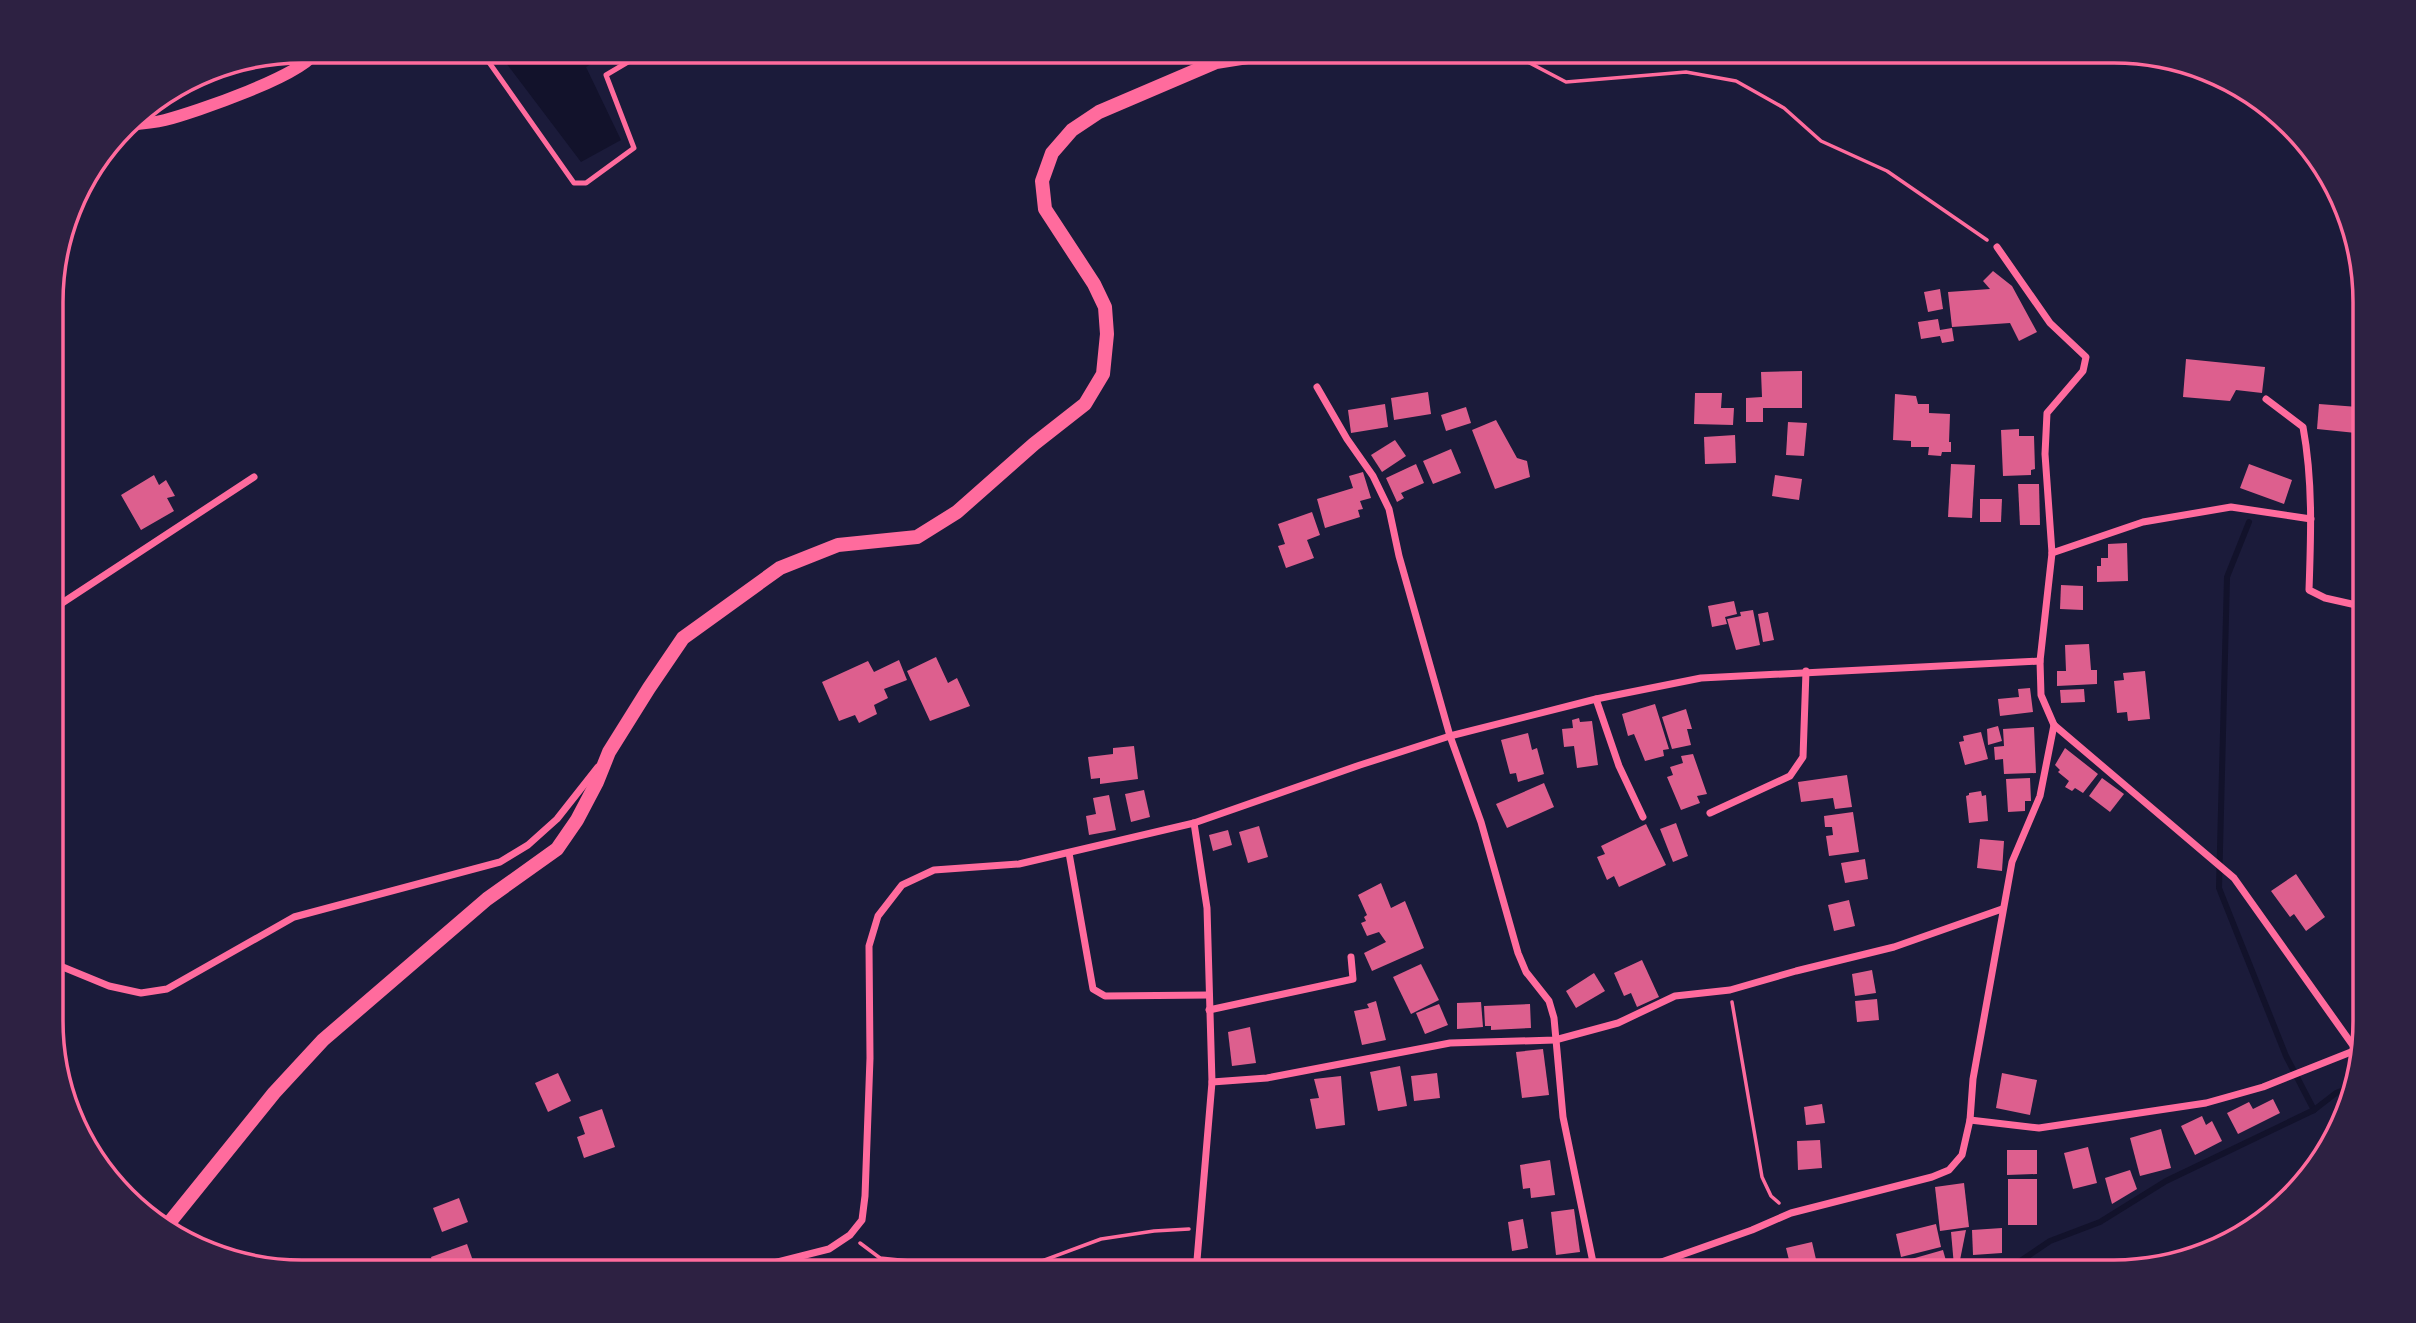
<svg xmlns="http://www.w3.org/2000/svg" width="2416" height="1323" font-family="'Exo 2',sans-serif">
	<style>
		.water { fill: #12122b }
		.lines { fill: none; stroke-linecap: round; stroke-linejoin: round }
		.stream { stroke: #12122b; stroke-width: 6 }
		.building { fill: #dd5f8e }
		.path { stroke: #ff6b9d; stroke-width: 3.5 }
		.service { stroke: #ff6b9d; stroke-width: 5 }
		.minor { stroke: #ff6b9d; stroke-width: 7 }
		.tertiary { stroke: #ff6b9d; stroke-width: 12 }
		.secondary { stroke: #ff6b9d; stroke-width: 14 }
		.rim { fill: none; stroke: #ff6b9d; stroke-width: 3.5 }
	</style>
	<rect width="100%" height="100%" fill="#1b1b3a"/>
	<polygon class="water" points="497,51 614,51 586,67 621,140 581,162"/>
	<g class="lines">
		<g class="stream">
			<polyline points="2249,522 2227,577 2219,888 2286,1056 2314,1110"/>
			<polyline points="2004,1272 2050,1241 2100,1222 2166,1181 2314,1110 2336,1093 2349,1088"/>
		</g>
	</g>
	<g class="building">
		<polygon points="1993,271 2012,286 2037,332 2019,341 2010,323 1952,327 1948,292 1990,289 1983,281"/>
		<polygon points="1940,289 1943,309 1928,312 1924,292"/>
		<polygon points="1938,319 1940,330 1952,328 1954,341 1942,343 1940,336 1921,339 1918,322"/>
		<polygon points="2186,359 2265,367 2262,393 2236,390 2230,401 2183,397"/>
		<polygon points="1802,371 1802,408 1763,408 1763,422 1746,422 1746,398 1762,397 1761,372"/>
		<polygon points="1428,392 1431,414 1394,420 1391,398"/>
		<polygon points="1695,393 1722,393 1721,408 1734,408 1733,425 1694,424"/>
		<polygon points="1895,394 1916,396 1918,404 1929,404 1929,413 1950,414 1949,442 1951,442 1951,452 1942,452 1941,456 1928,455 1929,447 1911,447 1911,441 1893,440"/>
		<polygon points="1385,404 1388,427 1351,433 1348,410"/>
		<polygon points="2319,404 2358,407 2356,433 2317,429"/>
		<polygon points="1466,407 1471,423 1446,431 1441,415"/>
		<polygon points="1496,420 1517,458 1527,461 1530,477 1495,489 1472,430"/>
		<polygon points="1788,422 1807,423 1804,456 1786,455"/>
		<polygon points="2019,429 2019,436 2034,436 2035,469 2031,470 2031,475 2003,476 2001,430"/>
		<polygon points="1735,435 1736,463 1705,464 1704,437"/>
		<polygon points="1395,440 1406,456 1382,472 1371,455"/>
		<polygon points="1451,449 1461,473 1433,484 1423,461"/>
		<polygon points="1416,464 1424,483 1401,493 1404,498 1397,502 1386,478"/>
		<polygon points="1951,464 1975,465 1972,518 1948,517"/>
		<polygon points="2249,464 2292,480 2284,504 2240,488"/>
		<polygon points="1363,472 1371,498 1360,501 1363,509 1358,510 1360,517 1325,528 1317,499 1353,488 1349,476"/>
		<polygon points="154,475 159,485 166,480 175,496 167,498 174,511 141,530 121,495"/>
		<polygon points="1775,475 1802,479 1799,500 1772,496"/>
		<polygon points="2018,484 2039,484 2040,525 2020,525"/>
		<polygon points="1980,499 2002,499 2001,522 1980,522"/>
		<polygon points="1312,512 1320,535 1307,540 1314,558 1286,568 1278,546 1285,544 1278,524"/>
		<polygon points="2127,543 2128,581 2097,582 2097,566 2101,566 2101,558 2108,558 2108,544"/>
		<polygon points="2061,585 2083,586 2083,610 2060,609"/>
		<polygon points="1734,601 1737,614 1725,617 1727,624 1712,627 1708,606"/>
		<polygon points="1753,610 1760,645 1736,650 1727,619 1741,616 1740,612"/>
		<polygon points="1768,612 1774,640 1763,642 1758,614"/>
		<polygon points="2089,644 2091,670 2097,670 2097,684 2057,686 2057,671 2066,671 2065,645"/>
		<polygon points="936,657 948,683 957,678 970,706 930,721 907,671"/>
		<polygon points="899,660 907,680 884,689 888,698 874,705 877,714 859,723 855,715 839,721 822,682 868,661 874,672"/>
		<polygon points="2145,671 2150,719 2128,721 2127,712 2117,713 2114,681 2124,680 2123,673"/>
		<polygon points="2030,688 2033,712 2000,716 1998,699 2019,697 2018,689"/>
		<polygon points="2084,689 2085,702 2061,703 2060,690"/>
		<polygon points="1655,704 1669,749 1663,750 1664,756 1645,761 1634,734 1628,736 1622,714"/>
		<polygon points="1686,709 1692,729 1687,729 1691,745 1672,749 1662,717"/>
		<polygon points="1579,718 1580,722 1592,721 1598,765 1577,768 1574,746 1564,747 1562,729 1573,728 1572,720"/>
		<polygon points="1998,726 2002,741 1988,745 1987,729"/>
		<polygon points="2034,727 2036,773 2004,774 2003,759 1995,760 1994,747 2004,746 2003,729"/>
		<polygon points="1981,732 1988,759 1965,765 1959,742 1964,741 1963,736"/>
		<polygon points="1528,733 1532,750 1537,748 1544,774 1518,782 1516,773 1510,774 1501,740"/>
		<polygon points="1134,746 1138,779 1100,784 1100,778 1091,779 1088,757 1113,754 1113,748"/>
		<polygon points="2065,748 2098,774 2083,793 2075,788 2072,791 2065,787 2069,781 2058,772 2060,770 2055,765"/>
		<polygon points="1693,754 1707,794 1697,796 1700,803 1681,810 1667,777 1673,775 1670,767 1683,763 1681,756"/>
		<polygon points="1847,775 1852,807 1835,809 1833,798 1801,802 1798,782"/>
		<polygon points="2030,778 2031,801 2025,801 2025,811 2008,812 2006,779"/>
		<polygon points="2102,778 2124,794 2110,812 2089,796"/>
		<polygon points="1544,783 1554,807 1507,828 1496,804"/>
		<polygon points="1144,790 1150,817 1131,822 1125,794"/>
		<polygon points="1981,791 1982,796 1986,795 1988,821 1969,823 1966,796 1969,795 1969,793"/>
		<polygon points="1109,795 1116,830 1089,835 1086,816 1096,814 1093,798"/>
		<polygon points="1853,812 1859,852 1829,856 1826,836 1833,835 1832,827 1825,827 1824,816"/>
		<polygon points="1676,823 1688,856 1673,862 1660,829"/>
		<polygon points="1646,824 1666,865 1619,887 1614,876 1607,880 1597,857 1605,854 1601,846"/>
		<polygon points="1259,826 1268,857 1248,863 1239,832"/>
		<polygon points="1228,830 1232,845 1213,851 1209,835"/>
		<polygon points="1980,839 2004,841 2002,871 1977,868"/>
		<polygon points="1865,859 1868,879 1845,883 1841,863"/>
		<polygon points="2296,874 2325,917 2306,931 2294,914 2290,917 2271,891"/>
		<polygon points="1381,883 1391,908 1405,901 1424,948 1372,971 1364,953 1386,942 1379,932 1367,936 1361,923 1366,921 1364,917 1367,915 1358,895"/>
		<polygon points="1849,900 1855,926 1834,931 1828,905"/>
		<polygon points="1642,960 1659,997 1637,1007 1631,993 1624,996 1614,973"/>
		<polygon points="1421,964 1439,1000 1411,1014 1393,977"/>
		<polygon points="1872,970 1876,993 1855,996 1852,974"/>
		<polygon points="1594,973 1605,991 1576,1008 1566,991"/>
		<polygon points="1877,999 1879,1020 1857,1022 1855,1001"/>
		<polygon points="1376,1001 1386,1040 1362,1045 1354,1011 1369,1008 1367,1004"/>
		<polygon points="1481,1002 1483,1027 1457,1029 1457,1003"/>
		<polygon points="1439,1004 1448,1025 1425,1034 1416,1013"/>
		<polygon points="1530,1004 1531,1028 1491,1030 1491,1026 1485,1026 1484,1006"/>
		<polygon points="1250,1027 1256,1063 1232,1066 1228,1032"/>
		<polygon points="1543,1049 1549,1095 1522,1098 1516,1052"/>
		<polygon points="1400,1066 1407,1106 1378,1111 1370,1072"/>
		<polygon points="558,1073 571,1101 548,1112 535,1083"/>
		<polygon points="1437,1073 1440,1098 1414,1101 1411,1076"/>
		<polygon points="2002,1073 2037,1080 2030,1115 1996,1108"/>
		<polygon points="1341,1076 1345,1125 1316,1129 1310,1099 1319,1098 1314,1079"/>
		<polygon points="2273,1099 2280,1113 2238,1134 2227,1113 2249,1102 2253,1109"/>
		<polygon points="1822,1104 1825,1123 1806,1125 1804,1107"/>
		<polygon points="602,1109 615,1147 584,1158 577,1137 585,1134 579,1117"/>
		<polygon points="2202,1116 2206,1125 2212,1121 2222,1141 2195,1155 2181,1126"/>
		<polygon points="2161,1129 2171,1168 2140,1176 2130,1138"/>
		<polygon points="1820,1140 1822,1168 1798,1170 1797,1141"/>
		<polygon points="2088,1147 2097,1183 2073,1189 2064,1153"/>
		<polygon points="2007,1150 2037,1150 2037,1174 2007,1175"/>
		<polygon points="1550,1160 1555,1195 1531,1198 1530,1188 1523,1189 1520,1165"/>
		<polygon points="2130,1170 2137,1189 2112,1204 2105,1178"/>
		<rect x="2008" y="1179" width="29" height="46"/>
		<polygon points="1964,1183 1969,1227 1940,1231 1935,1187"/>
		<polygon points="459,1198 468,1222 442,1232 433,1208"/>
		<polygon points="1574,1209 1580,1252 1556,1255 1551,1212"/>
		<polygon points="1523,1219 1528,1248 1512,1251 1508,1222"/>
		<polygon points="1936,1224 1941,1247 1901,1257 1896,1234"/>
		<polygon points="2002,1228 2002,1253 1973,1255 1972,1230"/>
		<polygon points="1966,1230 1959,1265 1954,1266 1951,1232"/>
		<polygon points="1812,1242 1818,1268 1809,1270 1810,1272 1787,1272 1785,1261 1789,1260 1786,1248"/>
		<polygon points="467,1244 477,1272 436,1272 431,1257"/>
		<polygon points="1943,1250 1948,1268 1933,1272 1904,1272 1901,1262"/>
		<polygon points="1853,1263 1858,1272 1840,1272"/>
	</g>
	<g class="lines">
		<g class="path">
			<polyline points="1507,51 1566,82 1686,72 1736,81 1784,108 1821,141 1887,171 1987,240"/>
			<polyline points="1732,1002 1762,1177 1771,1196 1779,1203"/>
			<polyline points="860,1243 880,1258 949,1265 971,1272"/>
			<polyline points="880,1258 881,1272"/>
			<polyline points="1012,1272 1101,1239 1154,1231 1189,1229"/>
		</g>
		<polyline class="service" points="481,51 574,183 586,183 634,148 606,75 633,59 633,51"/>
		<g class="minor">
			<polyline points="1997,247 2050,323 2086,357 2083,371 2047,413 2045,454 2052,553 2040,661 2041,695 2054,725 2234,878 2359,1054"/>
			<polyline points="1317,387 1347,439 1373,476 1389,509 1399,556 1450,736 1481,822 1518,953 1526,972 1549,1001 1554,1018 1563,1117 1595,1272"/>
			<path d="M 2266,399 L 2303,427 C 2313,481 2311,535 2309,590 L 2325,598 L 2365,607"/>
			<polyline points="2052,553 2143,522 2231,507 2311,519"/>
			<polyline points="53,609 254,477"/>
			<polyline points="1596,699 1619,766 1643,817"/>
			<polyline points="1710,813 1790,776 1803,757 1806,671"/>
			<polyline points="1194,823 1207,908 1212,1082 1196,1272"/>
			<polyline points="1069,853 1093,989 1105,996 1209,995"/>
			<polyline points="53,963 109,986 141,993 167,989 294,917 500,862 528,845 557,819 598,767"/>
			<polyline points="1209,1010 1353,979 1351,957"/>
			<polyline points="1212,1082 1267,1078 1450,1043 1555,1040 1618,1023 1675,996 1730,990 1796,971 1894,947 2002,909"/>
			<polyline points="1970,1120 2039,1128 2206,1103 2263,1087 2356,1050"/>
			<polyline points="738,1272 829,1249 850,1235 862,1220 865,1196 870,1058 869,946 878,916 902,885 934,870 1019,864 1194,823 1360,765 1450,736 1596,699 1701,678 2040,661"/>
			<polyline points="1633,1272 1752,1230 1791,1213 1932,1177 1949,1170 1962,1155 1970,1120 1973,1079 2012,862 2040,796 2054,725"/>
		</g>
		<path class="tertiary" d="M 127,125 C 140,124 153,123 165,120 C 193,113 307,74 316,51"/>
		<polyline class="secondary" points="165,1228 274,1093 323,1040 487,899 557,849 577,820 597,782 609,752 649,688 683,638 780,568 838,545 917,537 957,512 1034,444 1085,404 1103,374 1107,334 1105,307 1094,284 1045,209 1042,181 1052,153 1072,130 1099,112 1216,62 1286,51"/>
	</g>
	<path d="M0 0H2416V1323H0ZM302 63H2114A239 239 0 0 1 2353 302V1021A239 239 0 0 1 2114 1260H302A239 239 0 0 1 63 1021V302A239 239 0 0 1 302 63Z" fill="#2d2142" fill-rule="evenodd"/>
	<path class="rim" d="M302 63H2114A239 239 0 0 1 2353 302V1021A239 239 0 0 1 2114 1260H302A239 239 0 0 1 63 1021V302A239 239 0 0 1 302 63Z"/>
</svg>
